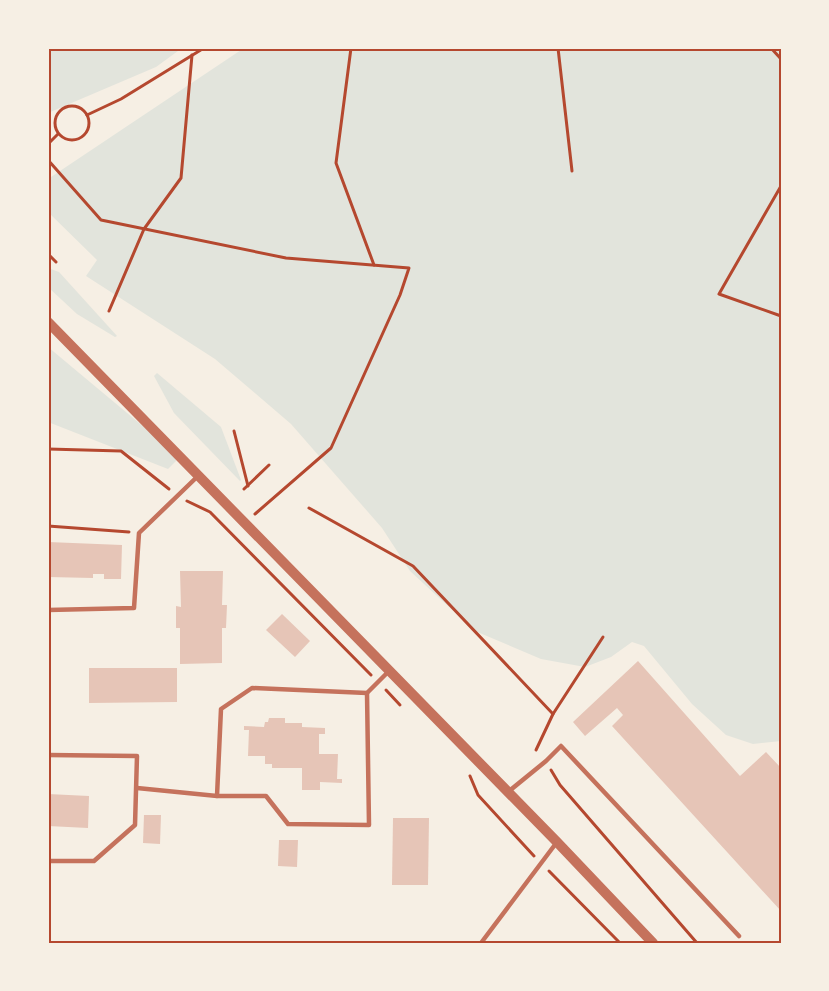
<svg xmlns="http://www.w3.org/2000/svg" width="829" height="991" font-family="Lato,sans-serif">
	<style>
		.green { fill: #e2e4dc }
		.building { fill: #e6c5b7 }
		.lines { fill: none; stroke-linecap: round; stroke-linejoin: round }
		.path { stroke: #b5482f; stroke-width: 3 }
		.service { stroke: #c5725c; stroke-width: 4.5 }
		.tertiary { stroke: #c5725c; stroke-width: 10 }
		.neatline { fill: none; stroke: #b5482f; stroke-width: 2 }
	</style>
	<rect width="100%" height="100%" fill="#f6efe4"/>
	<g class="green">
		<polygon points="48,48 182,48 156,67 48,113"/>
		<polygon points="244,48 781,48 781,741 753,744 726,735 692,704 644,646 632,642 611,657 585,667 541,659 475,631 410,571 382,528 291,424 215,359 86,276 97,260 48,212 48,179"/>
		<polygon points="48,268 59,272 117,336 115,337 77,314 48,287"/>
		<polygon points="48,347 175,453 176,461 168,469 48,422"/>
		<polygon points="157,373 221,427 241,480 240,481 174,413 154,376"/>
	</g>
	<g class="building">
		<polygon points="48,542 122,545 121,579 104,579 104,574 93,574 93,578 48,577"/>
		<polygon points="180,571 223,571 222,605 227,605 226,628 222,628 222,663 180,664 180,628 176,628 176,606 181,607"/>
		<polygon points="282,614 310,641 295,657 266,630"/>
		<polygon points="638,661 740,776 766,752 781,768 781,911 612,726 623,715 617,708 585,736 573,722"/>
		<polygon points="89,668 177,668 177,702 89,703"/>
		<polygon points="269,718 285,718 285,723 302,723 302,727 325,728 325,734 319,734 319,754 338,754 337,779 342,779 342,783 320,782 320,790 302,790 302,768 272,768 272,764 265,764 265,756 248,756 249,730 244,730 244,726 264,727 265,722 268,722"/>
		<polygon points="48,794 89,796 88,828 48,826"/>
		<polygon points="144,815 161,815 160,844 143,843"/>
		<polygon points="393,818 429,818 428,885 392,885"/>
		<polygon points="279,840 298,840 297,867 278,866"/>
	</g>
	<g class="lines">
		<g class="path">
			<polyline points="351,48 336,163 374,265"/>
			<polyline points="558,48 572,171"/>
			<polyline points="771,48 781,59"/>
			<circle cx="72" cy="123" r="17"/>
			<polyline points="87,115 121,99 204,48"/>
			<polyline points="48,144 58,134"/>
			<polyline points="48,160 101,220 286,258 409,268 400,295 331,448 255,514"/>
			<polyline points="781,186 719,294 781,316"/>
			<polyline points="48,254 56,262"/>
			<polyline points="109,311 144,229 181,178 192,55"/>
			<polyline points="234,431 248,486"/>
			<polyline points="48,449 121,451 169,489"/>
			<polyline points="244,489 269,465"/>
			<polyline points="187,501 210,512 371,675"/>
			<polyline points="309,508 413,566 553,714"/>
			<polyline points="48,526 129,532"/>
			<polyline points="386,690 400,705"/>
			<polyline points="536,750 553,714 603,637"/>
			<polyline points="551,770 560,785 697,943"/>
			<polyline points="470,776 478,795 534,856"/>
			<polyline points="549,871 620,943"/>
		</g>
		<g class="service">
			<polyline points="48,610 134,608 139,533 199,475"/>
			<polyline points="48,755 137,756 135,825 94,861 48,861"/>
			<polyline points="137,788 217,796 266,796 288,824 369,825 367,693"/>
			<polyline points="508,792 546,761 561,746 739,936"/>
			<polyline points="217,796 221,709 252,688 367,693 389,671"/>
			<polyline points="481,943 557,842"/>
		</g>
		<polyline class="tertiary" points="48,322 557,842 653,943"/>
	</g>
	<rect width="829" height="991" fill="none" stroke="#f6efe4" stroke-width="99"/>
	<rect x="50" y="50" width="730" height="892" class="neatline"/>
</svg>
